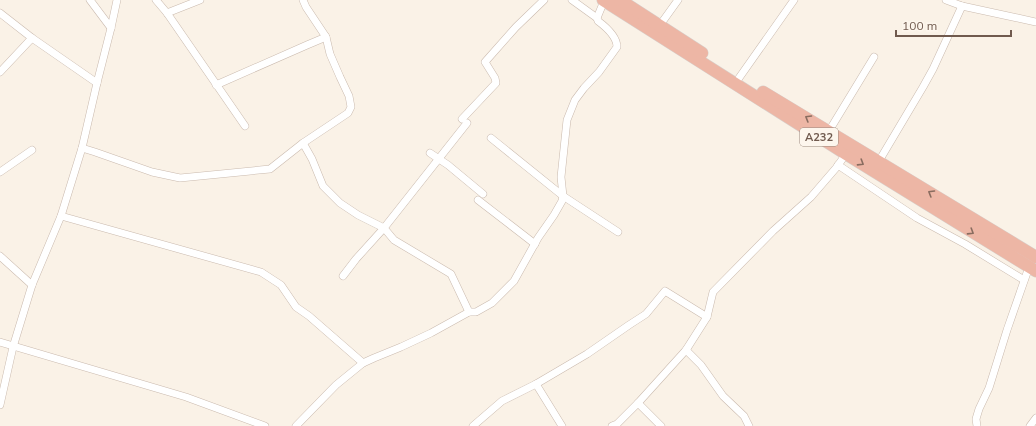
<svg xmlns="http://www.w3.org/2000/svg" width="1036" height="426" font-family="Mulish,sans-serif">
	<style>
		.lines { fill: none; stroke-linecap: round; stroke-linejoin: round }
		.street-casing { stroke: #cabaae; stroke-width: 8 }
		.highway-casing { stroke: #d7d1cd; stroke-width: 13 }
		.street { stroke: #fff; stroke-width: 7 }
		.highway { stroke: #edb6a5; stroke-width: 12 }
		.oneway { stroke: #896c5f }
		.labels { text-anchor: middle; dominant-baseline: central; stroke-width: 3.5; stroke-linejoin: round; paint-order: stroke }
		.shield { fill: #fdf6ed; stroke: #9a897e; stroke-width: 1 }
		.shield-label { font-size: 11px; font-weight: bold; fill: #705a4e }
	</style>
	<rect width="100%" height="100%" fill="#faf2e7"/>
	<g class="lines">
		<defs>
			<g id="street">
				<polyline points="90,0 111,28"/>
				<polyline points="156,0 167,13 245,126"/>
				<polyline points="572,0 597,18"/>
				<polyline points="946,0 962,6 1036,22"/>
				<polyline points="0,13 32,38 97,83"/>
				<polyline points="167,13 200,0"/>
				<polyline points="660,25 678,0"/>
				<polyline points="0,72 32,38"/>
				<polyline points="739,78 794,0"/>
				<polyline points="216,85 307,45 326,37"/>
				<polyline points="462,119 496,83 495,78 485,62 516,27 544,0"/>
				<polyline points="829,131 874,57"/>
				<polyline points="491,138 563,196 618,232"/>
				<polyline points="303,143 312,159 323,186 340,203 358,215 384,228 394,240 451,274 469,312"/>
				<polyline points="82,148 95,152 152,172 180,178 270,169 303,143 348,113 351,107 349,96 340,77 330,54 326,37 306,7 303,0"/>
				<polyline points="430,153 448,165 483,194"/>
				<polyline points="879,161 923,87 933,69 962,6"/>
				<polyline points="838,165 917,218 965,244 1024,280"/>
				<polyline points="0,172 32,150"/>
				<polyline points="478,200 535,244"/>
				<polyline points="61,216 261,272 281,285 296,307 309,316 363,363"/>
				<polyline points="0,256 32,285"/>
				<polyline points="343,276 356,259 384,228 467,123"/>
				<polyline points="0,342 186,397 265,426"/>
				<polyline points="686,350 701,365 723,396 744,416 749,426"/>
				<polyline points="536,384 562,426"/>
				<polyline points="638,403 661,426"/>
				<polyline points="0,405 13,347 32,285 61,216 82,148 97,83 111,28 117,0"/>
				<path d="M 296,426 L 336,385 L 363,363 L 374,358 L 401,347 L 431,333 L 469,312 L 476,312 L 492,303 L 514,281 L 538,238 L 554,215 L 562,201 L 563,196 L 561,177 L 567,120 L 575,100 L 584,88 L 599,72 L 617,47 C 617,37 606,27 598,21 L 597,18 L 604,1"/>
				<polyline points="473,426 502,401 536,384 587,354 629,325 646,314 665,291 707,317"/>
				<polyline points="612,426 617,424 638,403 686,350 707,317 713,292 773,231 811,197 836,168 846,154"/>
				<polyline points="977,426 976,419 979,409 989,388 1007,330 1029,267"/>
				<polyline points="1030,426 1036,418"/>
			</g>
			<g id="highway">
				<polyline points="603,0 846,154 1036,271"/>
				<polyline points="620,0 702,53"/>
				<polyline points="763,92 1036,257"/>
			</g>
		</defs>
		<use href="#street" class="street-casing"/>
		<use href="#highway" class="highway-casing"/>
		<use href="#street" class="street"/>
		<use href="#highway" class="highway"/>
	</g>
	<defs><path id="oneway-chevron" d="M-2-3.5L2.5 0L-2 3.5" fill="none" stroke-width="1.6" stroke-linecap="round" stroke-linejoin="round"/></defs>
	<g class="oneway">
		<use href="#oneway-chevron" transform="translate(808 118) rotate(-149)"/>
		<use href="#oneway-chevron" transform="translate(861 163) rotate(32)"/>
		<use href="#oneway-chevron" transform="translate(931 193) rotate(-149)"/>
		<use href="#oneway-chevron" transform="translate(971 232) rotate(32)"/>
	</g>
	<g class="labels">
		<rect class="shield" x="800" y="128" width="38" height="18" rx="3"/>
		<g class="shield-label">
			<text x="819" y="137">A232</text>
		</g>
	</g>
	<path d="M896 30v6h115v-6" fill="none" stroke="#705a4e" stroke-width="2"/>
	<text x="902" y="30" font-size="12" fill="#705a4e" stroke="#fdf6ed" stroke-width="3" paint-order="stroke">100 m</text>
</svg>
